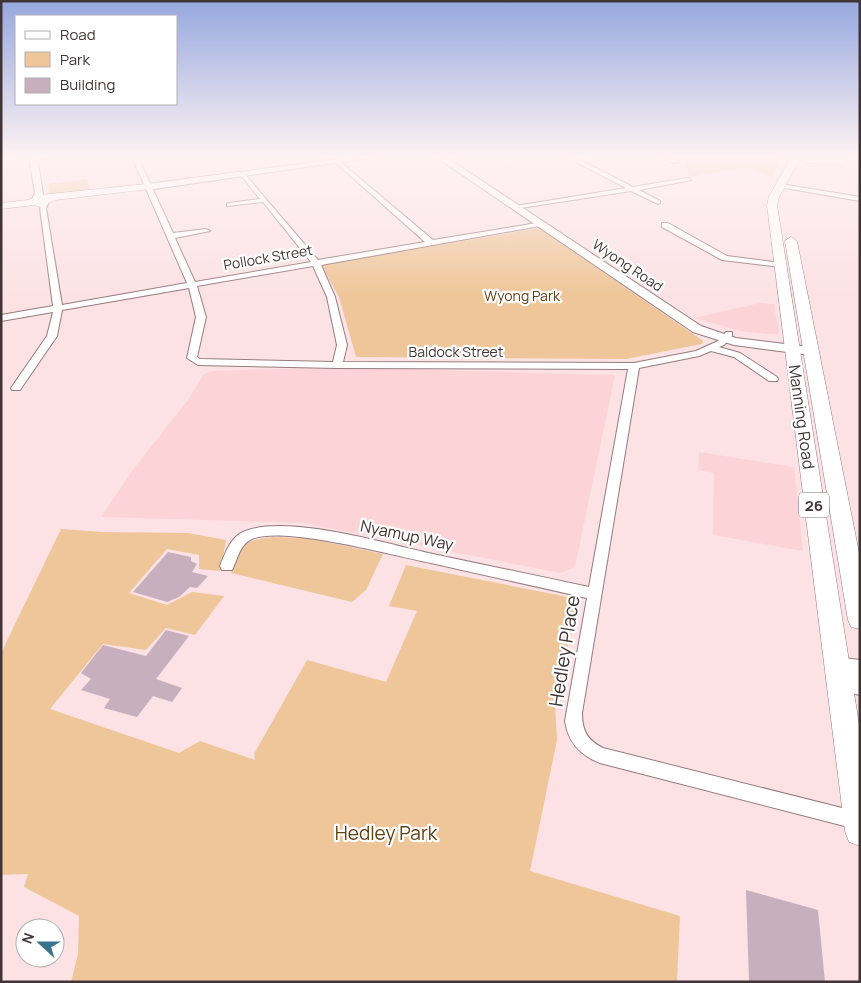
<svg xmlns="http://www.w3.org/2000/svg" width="861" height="983" font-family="Manrope,sans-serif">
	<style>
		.built { fill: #fcd4d8 }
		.green { fill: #efc69a }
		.building { fill: #c8afbe }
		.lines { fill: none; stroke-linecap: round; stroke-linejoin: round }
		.minor-casing { stroke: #977b7e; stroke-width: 2 }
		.tertiary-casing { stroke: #977b7e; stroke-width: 2 }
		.secondary-casing { stroke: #977b7e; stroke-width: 1 }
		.primary-casing { stroke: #977b7e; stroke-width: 1 }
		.trunk-casing { stroke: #977b7e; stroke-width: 1 }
		.minor { fill: #fff; fill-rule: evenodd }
		.tertiary { fill: #fff; fill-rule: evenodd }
		.secondary { fill: #fff; fill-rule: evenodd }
		.primary { fill: #fff; fill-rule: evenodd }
		.trunk { fill: #fff; fill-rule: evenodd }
		.labels { text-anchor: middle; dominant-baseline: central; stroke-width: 4.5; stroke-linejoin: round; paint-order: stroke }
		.far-street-label { font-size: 14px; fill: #413436; stroke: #fff }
		.far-park-label { font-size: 14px; fill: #623f12; stroke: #fff }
		.shield { fill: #fff; stroke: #7a7172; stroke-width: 1 }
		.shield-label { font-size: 15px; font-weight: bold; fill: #413436 }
		.street-label { font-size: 16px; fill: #413436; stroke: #fff }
		.near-street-label { font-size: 19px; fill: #413436; stroke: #fff }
		.near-park-label { font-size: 19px; fill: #623f12; stroke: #fff }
	</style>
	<rect width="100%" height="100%" fill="#fce2e5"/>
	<g class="built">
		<polygon points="760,303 774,304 779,334 767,334 741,331 694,318"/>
		<polygon points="336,367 615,375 575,567 561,573 303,523 101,517 135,467 188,400 204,374 213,371"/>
		<polygon points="699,452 794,467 803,551 713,535 714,473 698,470"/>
	</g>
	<g class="green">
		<polygon points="682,157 776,157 778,164 772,177 746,167 690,177"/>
		<polygon points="87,179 90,191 54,195 49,194 48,184"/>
		<polygon points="539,228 703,341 702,344 626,359 356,357 339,297 321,265"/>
		<polygon points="61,529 103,532 188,533 226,540 221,571 199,569 199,555 167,549 129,593 167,605 192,592 224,596 195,635 166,628 146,650 103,644 50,709 179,753 200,741 255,760 254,754 307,660 386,682 417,611 389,606 406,565 578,599 555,706 557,740 530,871 680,916 677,981 679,982 71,982 78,954 79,916 24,887 28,874 1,875 1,653"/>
		<path d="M 274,537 L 311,539 L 383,554 L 366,590 L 352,602 L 231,573 C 243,543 241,541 274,537 Z"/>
	</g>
	<g class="building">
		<polygon points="168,552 191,557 191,561 197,564 192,572 208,576 197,588 190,587 179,597 167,602 133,592"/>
		<polygon points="166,630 189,636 156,679 182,688 172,702 153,696 137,717 104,708 110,699 81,690 91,679 81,673 103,645 146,656"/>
		<polygon points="746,890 818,910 825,982 749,982"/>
	</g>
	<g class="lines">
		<defs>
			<g id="minor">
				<polygon points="50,157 34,161 31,159"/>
				<path d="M 132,157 L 138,157 L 173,233 L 206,229 L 210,231 L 175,238 L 195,282 L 311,262 L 263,202 L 227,206 L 227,204 L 229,203 L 260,199 L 240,174 L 243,172 L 318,260 L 425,242 L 336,163 L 338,160 L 433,240 L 543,222 L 544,224 L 540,226 L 321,265 L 335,297 L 347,345 L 343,362 L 634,363 L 696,351 L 718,341 L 726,332 L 732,332 L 732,336 L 724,345 L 719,347 L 740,353 L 777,377 L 778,379 L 777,381 L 769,381 L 734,357 L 711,351 L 699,356 L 639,368 L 582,713 C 582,730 587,740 603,748 L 858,812 L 860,812 L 860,830 L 600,763 C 580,755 568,742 565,721 L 587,598 C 535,586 483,575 431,563 C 395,556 283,525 252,539 C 239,545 238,559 232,570 L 222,570 L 220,566 C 225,554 230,538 243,532 C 285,513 387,544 433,554 C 485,565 537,576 589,587 L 628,369 L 337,368 L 198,365 L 187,358 L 196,317 L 189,288 L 62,310 L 57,336 L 20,390 L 12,390 L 11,388 L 47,336 L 53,312 L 1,321 L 1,315 L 53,306 L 40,208 L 44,201 L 49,202 L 46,208 L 62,305 L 187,283 ZM 313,266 L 327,297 L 337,345 L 333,362 L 200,359 L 197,357 L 206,317 L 197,286 Z"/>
				<polygon points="566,157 574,157 633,187 688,178 691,180 639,190 660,201 660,203 658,204 631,191 514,209 513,208 516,206 626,188"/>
				<polygon points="660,157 669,157 679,162 674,163"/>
				<polygon points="781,184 860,197 860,201 779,187 778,186"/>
				<polygon points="662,223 668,223 727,256 781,263 785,265 781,267 722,260 662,227"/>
			</g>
			<g id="tertiary">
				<polygon points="29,157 37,157 43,194 39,201 36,202 32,199 35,193"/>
				<polygon points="353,157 376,157 147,190 143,187 147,184"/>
				<polygon points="436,157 446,157 701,326 736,338 810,347 816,351 810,355 734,345 693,332"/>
				<polygon points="836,657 860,660 860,695 831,688 827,682 831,676 837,674 829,671 826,665 829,659"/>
			</g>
			<polygon id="secondary" points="147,184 152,187 150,189 55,200 40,207 34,205 1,209 1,203 28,200 41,195"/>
			<g id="primary">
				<polygon points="791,157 801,157 779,197 777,205 860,731 860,846 849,842 845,831 767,205 769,197"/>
				<polygon points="791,237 797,241 860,558 860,629 851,627 848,620 785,241"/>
			</g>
			<g id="trunk">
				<polygon points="785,157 795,157 798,163 797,165 789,165"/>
				<polygon points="806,157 843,158 848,161 843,164 807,163 802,160"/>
			</g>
		</defs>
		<use href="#minor" class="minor-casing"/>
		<use href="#tertiary" class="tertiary-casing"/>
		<use href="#secondary" class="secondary-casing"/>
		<use href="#primary" class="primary-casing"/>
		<use href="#trunk" class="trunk-casing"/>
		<use href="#minor" class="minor"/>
		<use href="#tertiary" class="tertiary"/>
		<use href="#secondary" class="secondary"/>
		<use href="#primary" class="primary"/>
		<use href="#trunk" class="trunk"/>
	</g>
	<linearGradient id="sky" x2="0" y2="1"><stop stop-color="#96a8df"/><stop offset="0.53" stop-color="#fef2f3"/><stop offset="1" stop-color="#fef2f3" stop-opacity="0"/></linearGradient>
	<rect width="861" height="295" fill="url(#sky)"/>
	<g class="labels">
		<g class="far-street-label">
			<text transform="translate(268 257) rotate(-10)">Pollock Street</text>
			<text transform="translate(628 265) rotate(34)">Wyong Road</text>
			<text x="456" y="351">Baldock Street</text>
		</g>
		<g class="far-park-label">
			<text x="522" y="295">Wyong Park</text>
		</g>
		<rect class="shield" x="799" y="492.5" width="30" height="25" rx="4"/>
		<g class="shield-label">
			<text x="814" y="505">26</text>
		</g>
		<g class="street-label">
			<text transform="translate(802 417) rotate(82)">Manning Road</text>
			<text transform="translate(407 535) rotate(12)">Nyamup Way</text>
		</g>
		<g class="near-street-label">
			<text transform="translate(564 651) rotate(-81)">Hedley Place</text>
		</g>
		<g class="near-park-label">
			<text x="386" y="833">Hedley Park</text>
		</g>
	</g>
	<rect width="861" height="983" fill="none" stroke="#413436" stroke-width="5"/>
	<rect x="15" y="15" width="162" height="90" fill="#ffffff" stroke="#b3aeaf"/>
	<rect x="25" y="31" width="25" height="8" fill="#ffffff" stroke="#b3aeaf"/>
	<text x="60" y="40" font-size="15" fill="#413436">Road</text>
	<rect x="25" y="52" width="25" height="15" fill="#efc69a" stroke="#b3aeaf"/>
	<text x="60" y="65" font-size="15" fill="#413436">Park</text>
	<rect x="25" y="78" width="25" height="15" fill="#c8afbe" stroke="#b3aeaf"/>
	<text x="60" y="90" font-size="15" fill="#413436">Building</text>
	<g transform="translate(40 943) rotate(291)"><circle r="24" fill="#ffffff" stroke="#b3aeaf"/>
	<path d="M0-4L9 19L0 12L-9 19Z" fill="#38748b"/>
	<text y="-8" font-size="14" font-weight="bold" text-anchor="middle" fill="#413436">N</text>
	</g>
</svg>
